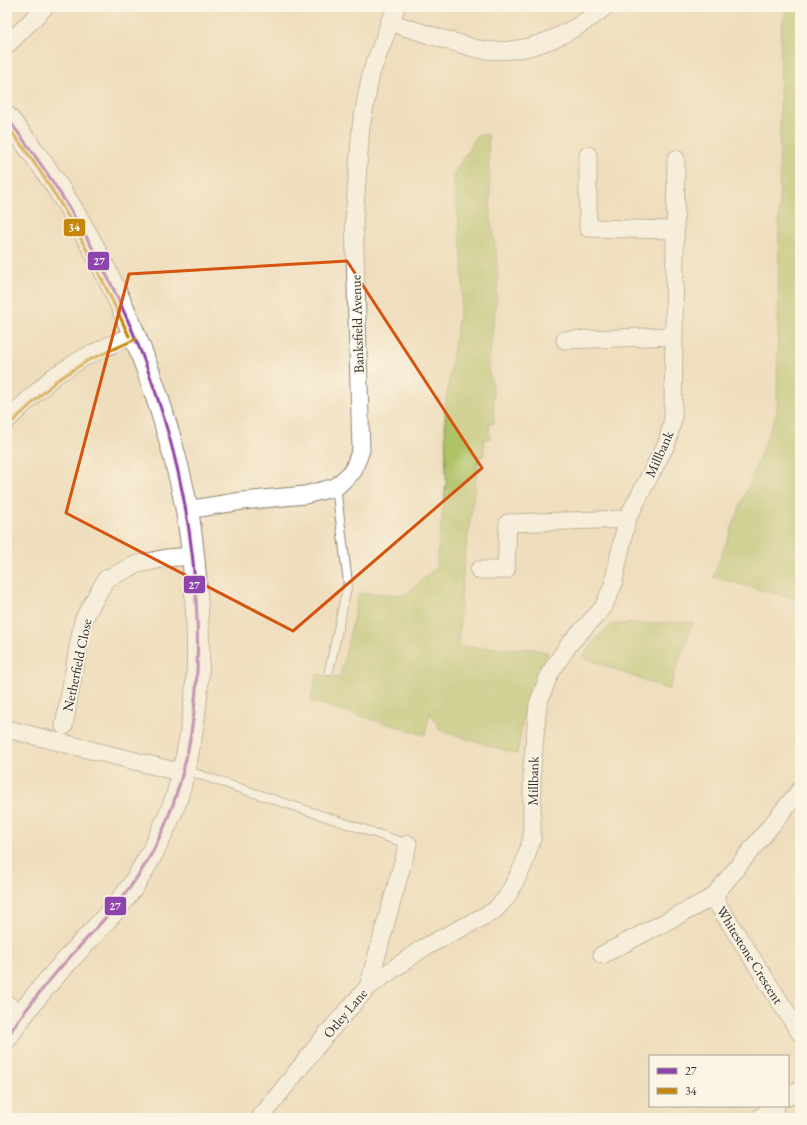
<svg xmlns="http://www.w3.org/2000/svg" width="807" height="1125" font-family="'EB Garamond',serif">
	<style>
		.green { fill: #adc165; stroke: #6c7648 }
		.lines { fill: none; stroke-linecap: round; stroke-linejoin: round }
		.lane-casing { stroke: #8d8474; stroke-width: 10 }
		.street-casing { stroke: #8d8474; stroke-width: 19 }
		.secondary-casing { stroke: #8d8474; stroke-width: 24 }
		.lane { stroke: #fff; stroke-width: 8 }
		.street { stroke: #fff; stroke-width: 17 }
		.secondary { stroke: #fff; stroke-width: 22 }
		.bus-1-casing { stroke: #fcf5e5; stroke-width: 6 }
		.bus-2-casing { stroke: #fcf5e5; stroke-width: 6 }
		.bus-1 { stroke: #8e44ad; stroke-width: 3 }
		.bus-2 { stroke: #c4870b; stroke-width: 3 }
		.marked { fill: none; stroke: #d5540f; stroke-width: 3; stroke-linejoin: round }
		.labels { text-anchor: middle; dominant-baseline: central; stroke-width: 3.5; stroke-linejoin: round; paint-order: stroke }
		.street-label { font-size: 14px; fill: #2b2b2b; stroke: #fcf5e5 }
		.line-badge { stroke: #fcf5e5; stroke-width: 1.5 }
		.badge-label { font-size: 11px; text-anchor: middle; font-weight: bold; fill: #fff }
	</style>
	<rect width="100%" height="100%" fill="#fcf5e5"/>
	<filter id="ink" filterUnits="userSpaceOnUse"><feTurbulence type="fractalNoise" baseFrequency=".025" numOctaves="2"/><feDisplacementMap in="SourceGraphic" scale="8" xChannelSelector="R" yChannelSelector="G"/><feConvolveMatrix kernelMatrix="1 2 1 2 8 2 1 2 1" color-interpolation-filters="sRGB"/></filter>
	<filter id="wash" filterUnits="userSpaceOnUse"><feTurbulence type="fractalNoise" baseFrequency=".012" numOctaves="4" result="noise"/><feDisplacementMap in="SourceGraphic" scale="16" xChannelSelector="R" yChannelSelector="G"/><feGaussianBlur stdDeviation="0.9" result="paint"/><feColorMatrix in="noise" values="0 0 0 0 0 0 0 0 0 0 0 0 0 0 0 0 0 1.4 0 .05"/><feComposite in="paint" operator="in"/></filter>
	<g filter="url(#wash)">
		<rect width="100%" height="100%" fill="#efdebd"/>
		<g class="green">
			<polygon points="787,7 800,7 800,600 713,577 777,412 781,29"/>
			<polygon points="478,134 488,135 491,222 496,250 498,284 488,370 493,385 494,423 489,423 490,439 484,439 484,456 479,457 463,572 458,647 533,649 548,652 526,701 517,754 441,731 430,712 425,735 311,701 317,674 340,678 359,593 405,595 436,568 446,483 445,408 463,289 462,255 453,175"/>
			<polygon points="693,622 669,690 582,657 596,639 612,624"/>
		</g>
	</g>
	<g filter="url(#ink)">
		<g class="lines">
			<defs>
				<g id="lane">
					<polyline points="329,671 348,583 336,487"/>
					<polyline points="185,770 408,844"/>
				</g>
				<g id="street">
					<path d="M 389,22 C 411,29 432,36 454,42 C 464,45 474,49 484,50 C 529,55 571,34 605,7"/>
					<polyline points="7,45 45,7"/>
					<polyline points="588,155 588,228 675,230"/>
					<polyline points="565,340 673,336"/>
					<polyline points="7,420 53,377 85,357 134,334"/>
					<polyline points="187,510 242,501 305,495 336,487 353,471 361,450 354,220 361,127 371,73 396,7"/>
					<polyline points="479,570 506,570 508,523 627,519"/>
					<polyline points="64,726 83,620 106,579 138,564 167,558 193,556"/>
					<polyline points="7,729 183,773"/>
					<polyline points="800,790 713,897 800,1033"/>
					<polyline points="602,955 713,897"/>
					<polyline points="368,987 423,948 494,911 507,897 523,866 532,839 532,767 538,704 550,673 570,643 603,608 613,585 627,519 667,443 673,419 676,159"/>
					<polyline points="7,1004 21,1015"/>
					<polyline points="788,1097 800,1089"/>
					<polyline points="260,1118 325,1036 368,987 408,844"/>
					<polyline points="759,1118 776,1106"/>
				</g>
				<path id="secondary" d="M 7,118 C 83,210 137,323 169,436 C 176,461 183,486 187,511 C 195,555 197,599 198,644 C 199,684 194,722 186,761 C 182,777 179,795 172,810 C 158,842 142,877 119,904 C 81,948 38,987 7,1037"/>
			</defs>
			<use href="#lane" class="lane-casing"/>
			<use href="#street" class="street-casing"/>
			<use href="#secondary" class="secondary-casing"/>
			<use href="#lane" class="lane"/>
			<use href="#street" class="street"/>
			<use href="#secondary" class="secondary"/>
			<defs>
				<path id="bus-1" d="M 7,118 C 118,261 191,435 197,618 C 200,698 191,775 155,847 C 131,894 95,929 60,968 C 41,990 23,1013 7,1037"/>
				<g id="bus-2">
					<path d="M 7,126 C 58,190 95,262 129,336"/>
					<polyline points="10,424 56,381 87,361 136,339"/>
				</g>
			</defs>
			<use href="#bus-1" class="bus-1-casing"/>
			<use href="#bus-2" class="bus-2-casing"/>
			<use href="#bus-1" class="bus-1"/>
			<use href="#bus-2" class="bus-2"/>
		</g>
	</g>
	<path d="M0 0H807V1125H0ZM 347,261 L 482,468 L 293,631 L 66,513 L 129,274 Z" fill="#efdebd" fill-opacity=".55" fill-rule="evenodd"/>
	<path class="marked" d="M 347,261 L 482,468 L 293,631 L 66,513 L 129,274 Z"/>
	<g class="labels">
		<g class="street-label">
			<text transform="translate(357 324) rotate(-92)">Banksfield Avenue</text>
			<text transform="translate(659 454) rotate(-66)">Millbank</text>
			<text transform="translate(77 665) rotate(-78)">Netherfield Close</text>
			<text transform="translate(533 781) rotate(-89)">Millbank</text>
			<text transform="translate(750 955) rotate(58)">Whitestone Crescent</text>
			<text transform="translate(345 1013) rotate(-50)">Otley Lane</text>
		</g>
	</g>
	<g class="line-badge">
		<rect x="63" y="218" width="23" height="19" rx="4" fill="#c4870b"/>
		<rect x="87" y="251" width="23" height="20" rx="4" fill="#8e44ad"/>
		<rect x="183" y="575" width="23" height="19" rx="4" fill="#8e44ad"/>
		<rect x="104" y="896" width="23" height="20" rx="4" fill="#8e44ad"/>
	</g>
	<g class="badge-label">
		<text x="74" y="231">34</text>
		<text x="99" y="265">27</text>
		<text x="194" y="589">27</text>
		<text x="115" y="910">27</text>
	</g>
	<rect width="807" height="1125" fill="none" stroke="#fcf5e5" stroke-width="24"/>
	<rect x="649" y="1055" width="140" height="52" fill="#fcf5e5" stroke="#a8a49b"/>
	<rect x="657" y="1068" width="20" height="6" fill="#8e44ad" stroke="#a8a49b"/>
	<text x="685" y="1075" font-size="12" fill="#2b2b2b">27</text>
	<rect x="657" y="1088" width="20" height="6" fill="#c4870b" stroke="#a8a49b"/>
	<text x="685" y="1095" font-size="12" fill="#2b2b2b">34</text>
</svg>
